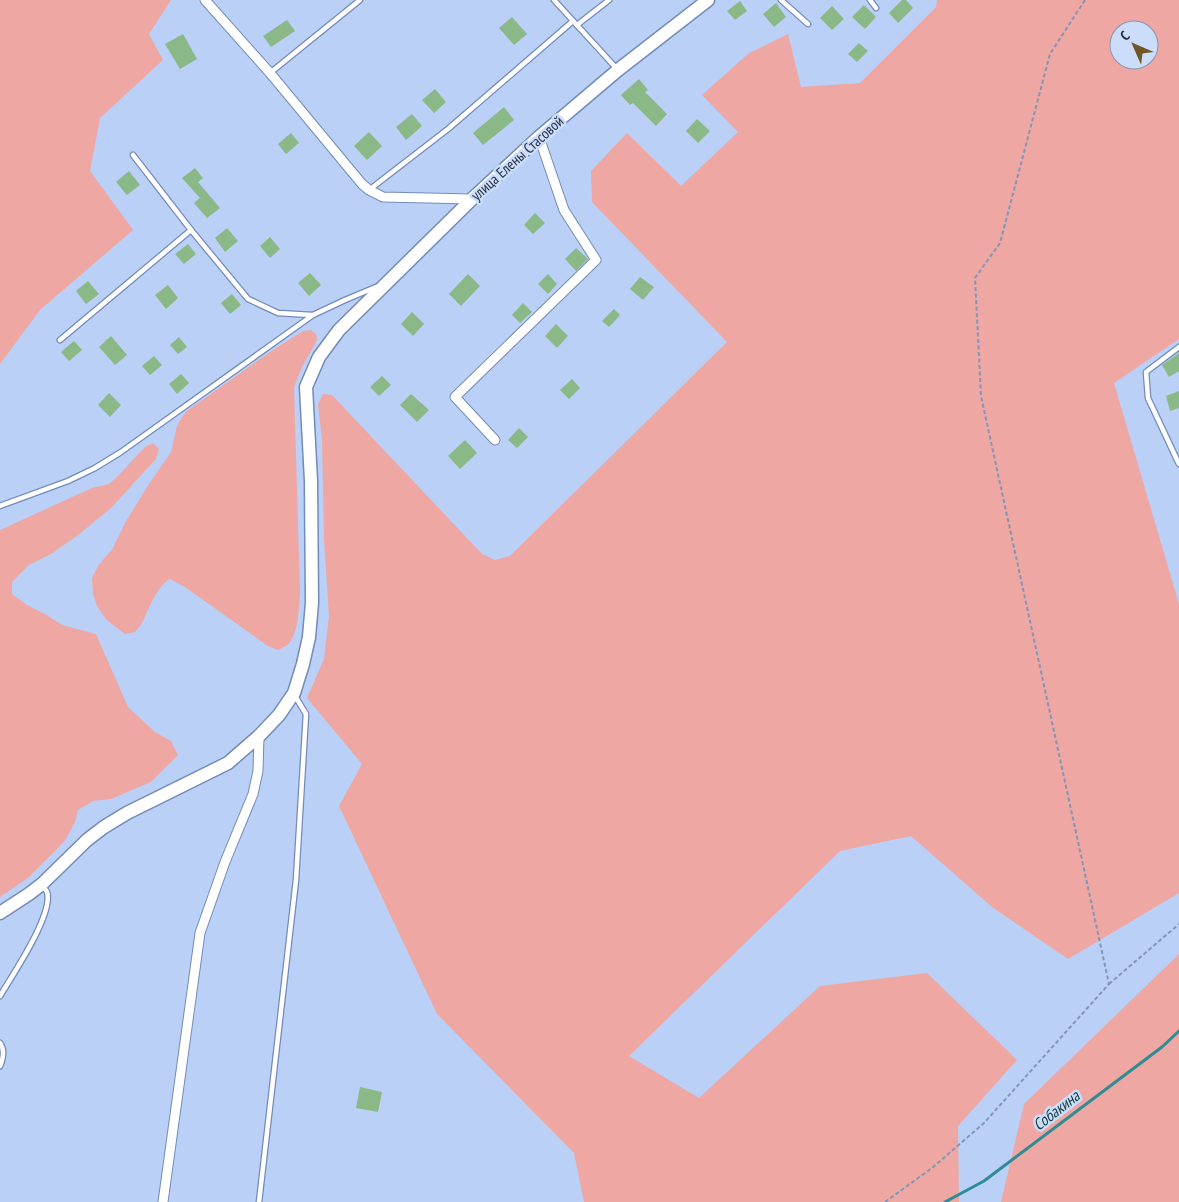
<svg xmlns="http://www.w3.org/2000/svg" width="1179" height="1202" font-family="'PT Sans Narrow',sans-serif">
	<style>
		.green { fill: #eea7a3; fill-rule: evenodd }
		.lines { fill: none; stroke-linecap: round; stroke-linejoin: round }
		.stream { stroke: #2f8c94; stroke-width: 3 }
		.building { fill: #8ab886 }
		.service-casing { stroke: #738bb9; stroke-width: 7 }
		.minor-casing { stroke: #738bb9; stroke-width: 11 }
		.secondary-casing { stroke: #738bb9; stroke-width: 15 }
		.path { stroke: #8496b5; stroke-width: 2; stroke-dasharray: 4 2.5; stroke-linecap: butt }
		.service { stroke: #fff; stroke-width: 4.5 }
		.minor { stroke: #fff; stroke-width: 9 }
		.secondary { stroke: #fff; stroke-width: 12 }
		.labels { text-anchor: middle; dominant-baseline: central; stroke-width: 5; stroke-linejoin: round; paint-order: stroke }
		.street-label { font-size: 15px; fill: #232d40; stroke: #ccddfa }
		.water-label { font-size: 16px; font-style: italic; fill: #133d41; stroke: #ccddfa }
	</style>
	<rect width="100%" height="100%" fill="#bad0f7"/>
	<g class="green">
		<polygon points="0,0 171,0 149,34 163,60 100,118 90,171 133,230 40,310 0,364"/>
		<path d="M 937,0 L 1179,0 L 1179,339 L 1114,383 L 1179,604 L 1179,893 L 1068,959 L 992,907 L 911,836 L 840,851 L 629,1056 L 699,1098 L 820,986 L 927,973 L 1017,1060 L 958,1126 L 959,1202 L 584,1202 L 574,1153 L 437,1014 L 339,806 L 362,764 L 307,698 L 324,659 L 329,616 L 324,539 L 322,440 L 318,404 L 323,394 L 332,395 L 482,554 L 495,560 L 510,556 L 727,342 L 592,202 L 591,171 L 627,133 L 681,186 L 738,132 L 702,95 L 749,53 L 788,34 L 801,87 L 860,83 L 936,7 ZM 1119,30 L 1149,30 L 1149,60 L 1119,60 Z"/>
		<path d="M 311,330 L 316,334 L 317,340 L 302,367 L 294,387 L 300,591 C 299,605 299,637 286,646 C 285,646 279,650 278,650 L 268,646 L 185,587 L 170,579 C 159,584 149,607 144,619 C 142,624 138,628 135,632 L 125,634 L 113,625 L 106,619 L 97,606 L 93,594 L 92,578 L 98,566 L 113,548 L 125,523 L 147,487 L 171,452 L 177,426 L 182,417 L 188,410 L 270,352 L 303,331 Z"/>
		<polygon points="153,443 159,449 156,459 111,508 78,535 51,554 29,565 12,582 12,594 27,605 45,614 62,625 96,634 128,707 155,732 171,741 178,755 151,782 111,799 93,801 78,810 75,822 66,839 53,853 29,877 0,897 0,530 92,488 109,484 118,476 145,447"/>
		<polygon points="1179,954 1179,1202 1001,1202 1024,1104"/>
	</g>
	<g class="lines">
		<polyline class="stream" points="945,1202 984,1181 1162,1047 1179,1031"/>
	</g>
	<g class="building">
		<polygon points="902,0 906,0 913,8 898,23 889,13"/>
		<polygon points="740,1 747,11 735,20 727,11"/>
		<polygon points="776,3 786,17 774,27 763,14"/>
		<polygon points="864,5 876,17 865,29 852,17"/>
		<polygon points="832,6 844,19 832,30 820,18"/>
		<polygon points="512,17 527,34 514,45 499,28"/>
		<polygon points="287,20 295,31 271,47 263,36"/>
		<polygon points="183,34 197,59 180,69 165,44"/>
		<polygon points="859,43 868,51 857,62 848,54"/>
		<polygon points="639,79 648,90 645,92 667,114 656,126 633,103 630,105 621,95"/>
		<polygon points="435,89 446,102 434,113 422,100"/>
		<polygon points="504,107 514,120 483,145 473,133"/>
		<polygon points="412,114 422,126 406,140 396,127"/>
		<polygon points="697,119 710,131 698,143 686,131"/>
		<polygon points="369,132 382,146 367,160 354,146"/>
		<polygon points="291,133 299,143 286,154 278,144"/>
		<polygon points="195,168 203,178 198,182 220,208 207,218 194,203 200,198 182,178"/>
		<polygon points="129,171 140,185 127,195 116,182"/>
		<polygon points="535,213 545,223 533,234 524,225"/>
		<polygon points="227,228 238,241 225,252 215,238"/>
		<polygon points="270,237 280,249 270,258 260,246"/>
		<polygon points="188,244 196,254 184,264 175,254"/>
		<polygon points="576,248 588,259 576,271 565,259"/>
		<polygon points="310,273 321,285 309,296 298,283"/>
		<polygon points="468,274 480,286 461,306 449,294"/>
		<polygon points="548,274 557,284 548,294 538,284"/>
		<polygon points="640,277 654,287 643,300 630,289"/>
		<polygon points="88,281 99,294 86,304 76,291"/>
		<polygon points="168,285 178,298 166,309 155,295"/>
		<polygon points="232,294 241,305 230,314 221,303"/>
		<polygon points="523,303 532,312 520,323 512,315"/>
		<polygon points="614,309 620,315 609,327 602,321"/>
		<polygon points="412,312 424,324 413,336 401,324"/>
		<polygon points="556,324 568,336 557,348 545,336"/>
		<polygon points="111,336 127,355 115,365 99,347"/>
		<polygon points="179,337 187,347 178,354 170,345"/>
		<polygon points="74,341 82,350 69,361 61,352"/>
		<polygon points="1179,353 1179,371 1169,377 1162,365"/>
		<polygon points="154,356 162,365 150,375 142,366"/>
		<polygon points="181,374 189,383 177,394 169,384"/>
		<polygon points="382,376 391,385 379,396 370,387"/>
		<polygon points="572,379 580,388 569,399 560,390"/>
		<polygon points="1179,391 1179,408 1170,411 1166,396"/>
		<polygon points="109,393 121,405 110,417 98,405"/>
		<polygon points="411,394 429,410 417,422 400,405"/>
		<polygon points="519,428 528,437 517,448 508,440"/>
		<polygon points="465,440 477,453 460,469 448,456"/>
		<polygon points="360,1087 382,1092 378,1112 356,1108"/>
	</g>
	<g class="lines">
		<defs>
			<g id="service">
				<polyline points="554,0 617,69"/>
				<polyline points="781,0 808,24"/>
				<polyline points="870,0 876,8"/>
				<polyline points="577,25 609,0"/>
				<polyline points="270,73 360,0"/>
				<polyline points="133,155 191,230 248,299 278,313 312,315"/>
				<polyline points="369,190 448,129 573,21"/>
				<polyline points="60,340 191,230"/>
				<polyline points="1179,347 1146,372 1148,398 1179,464"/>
				<polyline points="0,506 68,481 95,468 121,452 313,315 345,300 376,287"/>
				<path d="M 0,996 C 12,976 54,914 47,892 C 46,890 44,888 42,885"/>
				<path d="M 0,1043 C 5,1050 3,1059 0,1066"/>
				<polyline points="259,1202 296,880 306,714 295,696"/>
			</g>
			<g id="minor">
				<polyline points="205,0 270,73 362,184 369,190 383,197 472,199"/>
				<polyline points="495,440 455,397 596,260 564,210 539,137"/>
				<polyline points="163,1202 200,933 225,862 253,794 258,771 259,736"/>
			</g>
			<polyline id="secondary" points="0,913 29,894 42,884 87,840 104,827 127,813 228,763 259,736 279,715 294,693 303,664 309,637 312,603 311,481 306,387 319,357 339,330 472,199 539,137 618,70 708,0"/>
		</defs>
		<use href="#service" class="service-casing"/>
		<use href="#minor" class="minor-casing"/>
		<use href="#secondary" class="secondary-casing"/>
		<g class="path">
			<polyline points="1109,984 1179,924"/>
			<polyline points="885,1202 932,1168 984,1123 1109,984 981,396 975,278 1000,243 1050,54 1085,0"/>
		</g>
		<use href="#service" class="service"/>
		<use href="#minor" class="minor"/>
		<use href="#secondary" class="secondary"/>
	</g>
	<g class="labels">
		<g class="street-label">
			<text transform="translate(517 158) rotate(-42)">улица Елены Стасовой</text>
		</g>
		<g class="water-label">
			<text transform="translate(1056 1110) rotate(-38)">Собакина</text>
		</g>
	</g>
	<g transform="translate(1134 45) rotate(315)"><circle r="24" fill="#ccddfa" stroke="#8897b0"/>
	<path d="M0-4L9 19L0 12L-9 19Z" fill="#6f5727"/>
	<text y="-8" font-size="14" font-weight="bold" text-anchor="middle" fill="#232d40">С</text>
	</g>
</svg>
